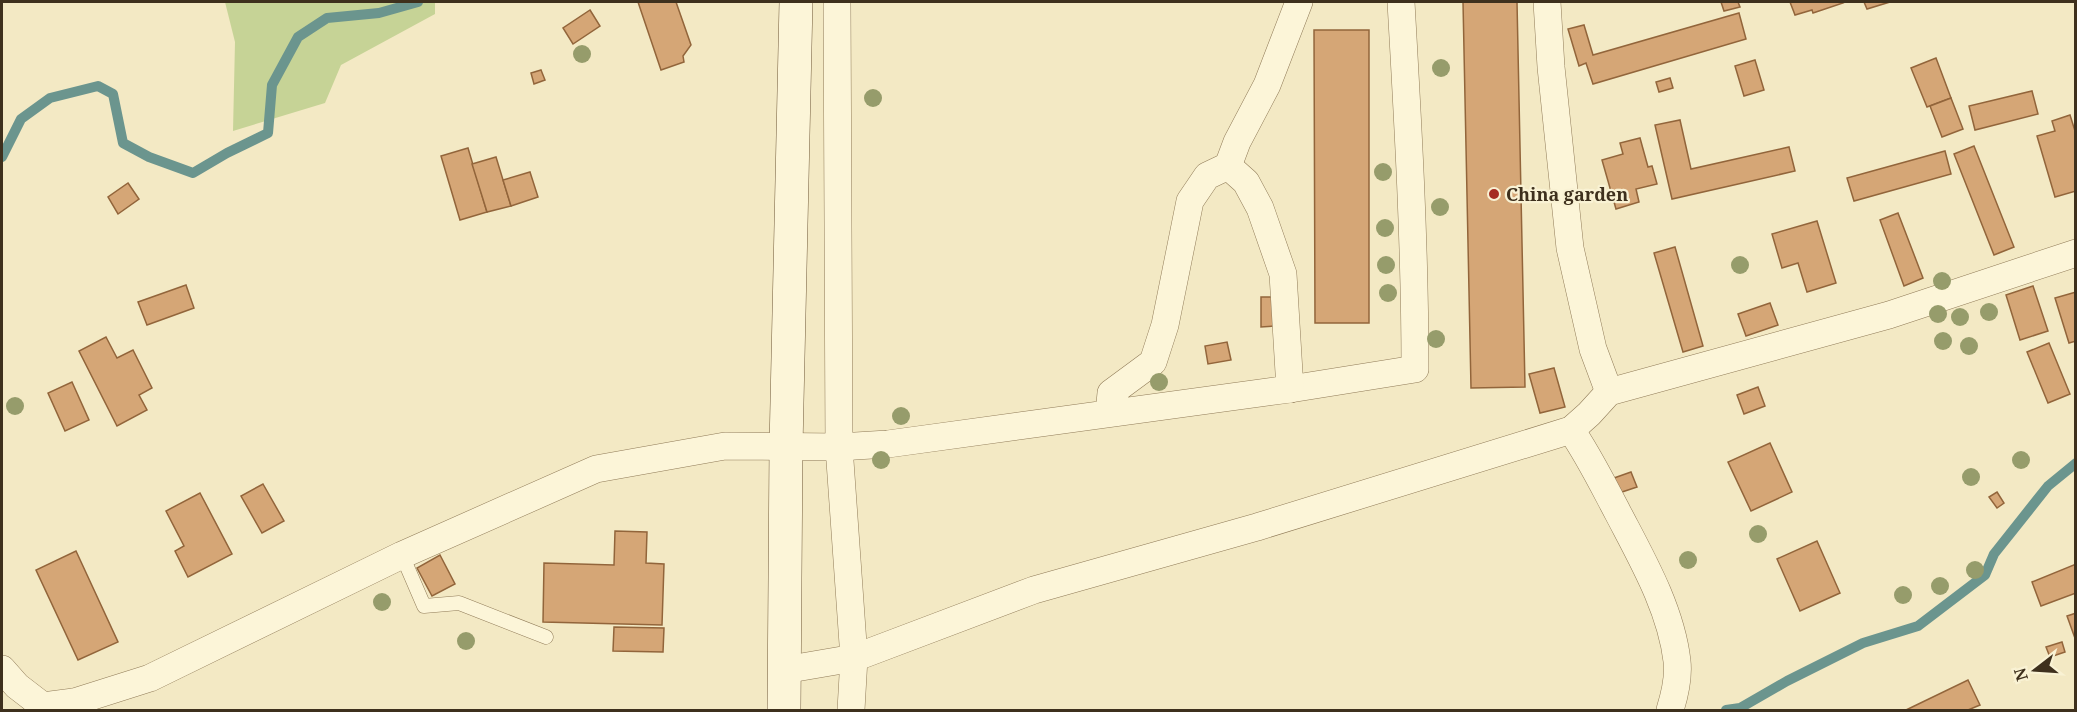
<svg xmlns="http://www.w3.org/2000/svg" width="2077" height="712" font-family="'Noto Serif',serif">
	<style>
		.green { fill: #c6d396 }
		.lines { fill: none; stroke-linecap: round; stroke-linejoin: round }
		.stream { stroke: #6b958e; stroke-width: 10 }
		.building { fill: #d5a676; stroke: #92653b; stroke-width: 1.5 }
		.service-casing { stroke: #907b58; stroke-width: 15 }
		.minor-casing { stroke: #907b58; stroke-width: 28 }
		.secondary-casing { stroke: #725b3b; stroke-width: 34 }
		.service { stroke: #fcf5d8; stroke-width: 14 }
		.minor { stroke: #fcf5d8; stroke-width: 27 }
		.secondary { stroke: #fcf5d8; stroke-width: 33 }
		.tree { fill: #969c6b }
		.poi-dot { fill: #a62c21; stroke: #f9f2d4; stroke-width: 2 }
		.labels { text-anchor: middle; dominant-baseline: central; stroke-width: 4.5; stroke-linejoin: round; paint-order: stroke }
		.poi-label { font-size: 18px; font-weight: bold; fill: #3e301d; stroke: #f9f2d4; text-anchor: start }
	</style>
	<rect width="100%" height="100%" fill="#f3e9c4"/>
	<polygon class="green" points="225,2 435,2 435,14 341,65 325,103 233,131 235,42"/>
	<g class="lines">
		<g class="stream">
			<polyline points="2,157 21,119 50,98 98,86 113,94 123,143 149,157 193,173 227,153 268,133 272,85 298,37 327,18 379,13 418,2"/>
			<polyline points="1726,710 1740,708 1787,681 1863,643 1918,626 1985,575 1994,554 2048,486 2076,463"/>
		</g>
	</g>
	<g class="building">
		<polygon points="638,2 676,2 691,45 683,56 684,62 661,70"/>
		<polygon points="1463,2 1517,2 1525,387 1471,388"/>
		<polygon points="1721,2 1738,2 1740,7 1724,11"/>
		<polygon points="1790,2 1842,2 1843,3 1813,13 1812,10 1795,15"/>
		<polygon points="1864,2 1890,2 1867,9"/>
		<polygon points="590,10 600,26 573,44 563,28"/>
		<polygon points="1739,13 1746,39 1593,84 1586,63 1579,66 1568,29 1584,25 1593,55"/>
		<polygon points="1314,30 1369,30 1369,323 1315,323"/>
		<polygon points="1936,58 1951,98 1927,107 1911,68"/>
		<polygon points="1755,60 1764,90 1744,96 1735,66"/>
		<polygon points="541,70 545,80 534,84 531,73"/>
		<polygon points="1670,78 1673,88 1659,92 1656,82"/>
		<polygon points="2032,91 2038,114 1975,130 1969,106"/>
		<polygon points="1951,98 1963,129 1942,137 1930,106"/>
		<polygon points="2070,115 2076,134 2076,191 2055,197 2037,136 2055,131 2052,121"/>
		<polygon points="1680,120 1691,169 1789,147 1795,171 1672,199 1655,125"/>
		<polygon points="1640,138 1648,167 1652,166 1657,184 1636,189 1639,202 1616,209 1602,160 1623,154 1620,143"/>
		<polygon points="1974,146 2014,247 1994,255 1954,154"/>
		<polygon points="468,148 487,212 460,220 441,156"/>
		<polygon points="1945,151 1951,174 1854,201 1847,178"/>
		<polygon points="496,157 511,206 487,212 472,164"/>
		<polygon points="530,172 538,197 511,206 503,180"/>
		<polygon points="128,183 139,199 118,214 108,197"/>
		<polygon points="1898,213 1923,278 1904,286 1880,220"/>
		<polygon points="1817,221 1836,283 1807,292 1798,263 1782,268 1772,234"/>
		<polygon points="1675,247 1703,346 1683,352 1654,253"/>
		<polygon points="186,285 194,308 147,325 138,302"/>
		<polygon points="2033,286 2048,331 2020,340 2006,295"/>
		<polygon points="2076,292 2076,341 2069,343 2055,298"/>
		<polygon points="1261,297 1274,297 1275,326 1261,327"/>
		<polygon points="1770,303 1778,325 1746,336 1738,314"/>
		<polygon points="106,337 117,358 133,350 152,388 139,395 147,410 117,426 79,351"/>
		<polygon points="1227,342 1231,360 1208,364 1205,346"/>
		<polygon points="2049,343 2070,394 2048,403 2027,352"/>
		<polygon points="1554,368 1565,407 1540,413 1529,374"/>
		<polygon points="72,382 89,420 65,431 48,393"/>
		<polygon points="1758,387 1765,406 1744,414 1737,395"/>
		<polygon points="1770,443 1792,492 1751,511 1728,462"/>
		<polygon points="1631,472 1637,487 1619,493 1614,478"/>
		<polygon points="263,484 284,521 262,533 241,496"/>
		<polygon points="1997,492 2004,503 1997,508 1989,497"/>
		<polygon points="200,493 232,554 188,577 175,551 184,546 166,511"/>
		<polygon points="615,531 647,532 646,563 664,564 662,625 543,622 544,563 614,565"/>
		<polygon points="1817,541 1840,593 1800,611 1777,559"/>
		<polygon points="76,551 118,642 78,660 36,570"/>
		<polygon points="440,555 455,584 432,596 417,568"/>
		<polygon points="2076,564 2076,593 2041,606 2032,582"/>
		<polygon points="2076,613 2076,641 2067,616"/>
		<polygon points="614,627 664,628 663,652 613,651"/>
		<polygon points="2062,642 2065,652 2050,657 2046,647"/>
		<polygon points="1968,680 1980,705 1968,710 1906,710"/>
	</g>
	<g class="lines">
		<defs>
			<polyline id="service" points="402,555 424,606 459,603 546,637"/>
			<g id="minor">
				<polyline points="837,2 839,447 854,658 851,710"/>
				<polyline points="1547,2 1551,67 1570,248 1593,349 1609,392"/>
				<polyline points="1228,166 1237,142 1267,85 1299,2"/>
				<path d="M 1290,389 L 1415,369 C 1415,246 1408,124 1401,2"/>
				<path d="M 1571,430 C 1589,456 1603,485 1618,513 C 1642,559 1671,609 1677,661 C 1679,678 1675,694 1670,710"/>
				<polyline points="2,669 17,686 43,706"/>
				<polyline points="784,670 854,658 1034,590 1257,527 1571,430 1589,414 1609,392 1889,315 2076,253"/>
				<polyline points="38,710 43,706 74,702 150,678 402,555 596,469 725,446 839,447 888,444 1290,389 1283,274 1260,208 1246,182 1228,166 1207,176 1190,201 1165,325 1153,362 1111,393 1109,413"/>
			</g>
			<polyline id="secondary" points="784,710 786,447 796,2"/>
		</defs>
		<use href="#service" class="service-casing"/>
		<use href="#minor" class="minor-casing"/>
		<use href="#secondary" class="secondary-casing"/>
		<use href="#service" class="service"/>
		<use href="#minor" class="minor"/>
		<use href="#secondary" class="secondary"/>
	</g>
	<g class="tree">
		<circle cx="582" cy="54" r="9"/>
		<circle cx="1441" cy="68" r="9"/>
		<circle cx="873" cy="98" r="9"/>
		<circle cx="1383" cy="172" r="9"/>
		<circle cx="1440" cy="207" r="9"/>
		<circle cx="1385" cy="228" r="9"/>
		<circle cx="1386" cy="265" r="9"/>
		<circle cx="1740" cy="265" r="9"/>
		<circle cx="1942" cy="281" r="9"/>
		<circle cx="1388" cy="293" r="9"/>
		<circle cx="1989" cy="312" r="9"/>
		<circle cx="1938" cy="314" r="9"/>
		<circle cx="1960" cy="317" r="9"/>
		<circle cx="1436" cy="339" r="9"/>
		<circle cx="1943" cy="341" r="9"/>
		<circle cx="1969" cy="346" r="9"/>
		<circle cx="1159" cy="382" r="9"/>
		<circle cx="15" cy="406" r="9"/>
		<circle cx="901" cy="416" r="9"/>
		<circle cx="881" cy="460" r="9"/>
		<circle cx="2021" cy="460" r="9"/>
		<circle cx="1971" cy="477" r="9"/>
		<circle cx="1758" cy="534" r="9"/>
		<circle cx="1688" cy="560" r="9"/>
		<circle cx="1975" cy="570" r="9"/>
		<circle cx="1940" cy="586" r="9"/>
		<circle cx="1903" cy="595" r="9"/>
		<circle cx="382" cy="602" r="9"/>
		<circle cx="466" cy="641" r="9"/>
	</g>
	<circle class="poi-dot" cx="1494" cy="194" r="6"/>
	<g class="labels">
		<g class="poi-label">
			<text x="1506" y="194">China garden</text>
		</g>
	</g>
	<rect width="2077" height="712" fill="none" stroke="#3e301d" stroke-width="6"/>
	<g transform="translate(2035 670) rotate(253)" stroke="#f9f2d4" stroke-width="4.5" paint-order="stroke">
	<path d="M0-4.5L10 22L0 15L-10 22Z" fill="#3e301d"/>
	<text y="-9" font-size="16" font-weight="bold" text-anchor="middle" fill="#3e301d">N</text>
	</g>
</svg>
